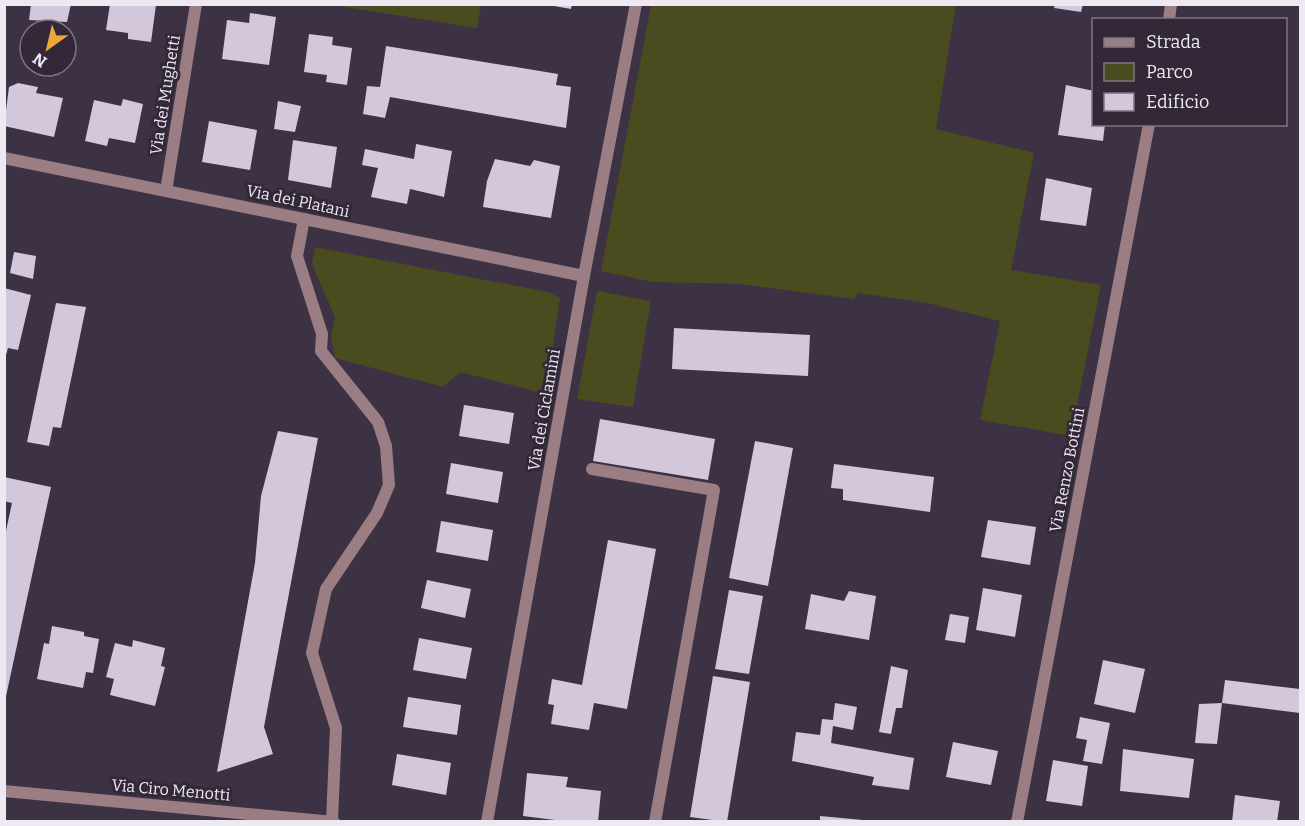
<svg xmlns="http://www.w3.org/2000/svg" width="1305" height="826" font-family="Bitter,serif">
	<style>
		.green { fill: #4a4b1f }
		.building { fill: #d3c7db }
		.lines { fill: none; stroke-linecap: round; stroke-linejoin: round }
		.street { stroke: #9a7e84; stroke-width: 12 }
		.labels { text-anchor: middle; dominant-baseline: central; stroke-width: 6; stroke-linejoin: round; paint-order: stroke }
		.street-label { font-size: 16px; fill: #eee8f2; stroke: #322838 }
	</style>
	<rect width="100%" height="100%" fill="#3c3243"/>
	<g class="green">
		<polygon points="956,4 936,129 1034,153 1011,270 1101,285 1071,436 980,420 1000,321 927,303 858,293 854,299 740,284 653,282 601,271 651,5"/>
		<polygon points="332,5 481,4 481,5 477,28"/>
		<polygon points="315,247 548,292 560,298 553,344 543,393 460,372 443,387 335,358 331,337 335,317 312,264"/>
		<polygon points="597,291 651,301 633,407 577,399"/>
	</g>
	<g class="building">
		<polygon points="31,4 71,4 67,22 29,20"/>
		<polygon points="110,4 156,5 151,42 128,39 128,33 106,30"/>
		<polygon points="543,4 572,4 571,9"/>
		<polygon points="1055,4 1083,4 1081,12 1054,8"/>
		<polygon points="250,13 276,17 269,65 222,59 227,20 249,23"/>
		<polygon points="309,34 333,37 332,45 352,48 347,85 326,82 327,75 304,72"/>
		<polygon points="386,46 558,74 556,85 571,87 566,128 390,97 385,118 363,114 367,86 380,87"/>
		<polygon points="18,83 38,87 36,93 63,98 54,137 4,126 9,87"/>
		<polygon points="1066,85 1094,91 1094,124 1105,124 1103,141 1058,135"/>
		<polygon points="123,99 143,104 135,143 109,138 107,146 85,141 94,100 121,106"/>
		<polygon points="278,101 301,106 295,132 274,129"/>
		<polygon points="209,121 257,130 250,170 202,162"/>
		<polygon points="293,140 337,147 331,188 288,180"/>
		<polygon points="416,144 452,151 444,197 410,189 407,204 371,197 378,168 362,165 365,149 414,159"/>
		<polygon points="495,159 530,166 534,160 560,166 551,218 483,207 487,181"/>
		<polygon points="1046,178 1092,188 1086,226 1040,220"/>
		<polygon points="14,252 36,256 33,279 10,273"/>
		<polygon points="4,288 31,295 18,350 8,348 5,359"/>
		<polygon points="56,303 86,307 61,428 53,427 49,446 27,442"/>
		<polygon points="674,328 810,335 808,376 672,369"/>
		<polygon points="464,405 514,413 509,444 459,436"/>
		<polygon points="600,419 715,439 708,480 593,461"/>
		<polygon points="278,431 318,438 264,727 273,754 217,772 255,563 261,496"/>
		<polygon points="755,441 793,448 768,586 729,578"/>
		<polygon points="451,463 503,472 498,503 446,494"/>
		<polygon points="834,464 934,477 930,512 843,500 843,489 831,488"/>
		<polygon points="4,477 51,487 5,701 4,540 12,503 4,501"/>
		<polygon points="988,520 1036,527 1030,565 981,557"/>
		<polygon points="441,521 493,530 488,561 436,552"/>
		<polygon points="608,540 656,549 627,709 594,703 589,730 551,724 554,705 548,704 552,679 582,685"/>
		<polygon points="427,580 471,589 465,618 421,608"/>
		<polygon points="983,588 1022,595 1015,637 976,630"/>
		<polygon points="729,590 763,596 749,674 715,669"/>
		<polygon points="849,591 876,596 869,640 805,629 811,594 844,601"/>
		<polygon points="950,614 969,617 965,643 945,640"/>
		<polygon points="52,626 84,632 84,636 99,639 93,673 86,672 83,688 37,679 44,643 49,644"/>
		<polygon points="419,638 472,648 466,679 413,670"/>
		<polygon points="133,640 165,648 161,666 165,667 155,706 110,695 114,679 106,677 115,643 132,647"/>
		<polygon points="1103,660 1145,669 1135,713 1094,704"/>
		<polygon points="891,666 908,670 902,708 896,708 891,734 879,732"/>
		<polygon points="713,676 750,682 727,822 690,817"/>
		<polygon points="1225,680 1300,689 1300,713 1222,703"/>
		<polygon points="408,697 461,705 457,735 403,727"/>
		<polygon points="835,703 857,707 853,730 833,726 831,743 914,758 909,790 872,785 874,777 792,761 796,732 820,735 822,719 833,720"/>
		<polygon points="1222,703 1217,744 1195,743 1199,704"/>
		<polygon points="1080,717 1110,723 1102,764 1083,761 1087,740 1076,738"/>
		<polygon points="953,742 998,751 991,785 946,777"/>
		<polygon points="1123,749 1194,759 1189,798 1120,791"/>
		<polygon points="397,754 451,763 446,795 392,785"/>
		<polygon points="1053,760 1088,766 1082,806 1046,801"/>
		<polygon points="527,773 568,777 566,787 601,791 598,822 555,822 555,820 523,816"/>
		<polygon points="1235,795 1280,801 1277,822 1232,822"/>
		<polygon points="820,816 863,820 863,822 820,822"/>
	</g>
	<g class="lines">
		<g class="street">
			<polyline points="1169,20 1171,4"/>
			<polyline points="4,158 584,276"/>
			<polyline points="166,191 196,4"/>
			<polyline points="304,219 297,256 322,334 321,351 378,422 386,446 389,485 377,513 326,589 312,653 336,728 332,821"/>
			<polyline points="592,469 714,490 655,822"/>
			<polyline points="4,791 334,822"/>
			<polyline points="487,822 584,276 636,4"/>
			<polyline points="1017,822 1149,124"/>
		</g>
	</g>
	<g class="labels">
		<g class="street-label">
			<text transform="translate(165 95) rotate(-81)">Via dei Mughetti</text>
			<text transform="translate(298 201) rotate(12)">Via dei Platani</text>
			<text transform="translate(544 410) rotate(-80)">Via dei Ciclamini</text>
			<text transform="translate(1067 470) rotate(-79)">Via Renzo Bottini</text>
			<text transform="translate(171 790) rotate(5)">Via Ciro Menotti</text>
		</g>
	</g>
	<rect width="1305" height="826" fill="none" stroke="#eee8f2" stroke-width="12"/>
	<rect x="1092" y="18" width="195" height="108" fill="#322838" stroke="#7d7582" stroke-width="1.5"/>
	<rect x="1104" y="38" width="30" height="9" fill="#9a7e84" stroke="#7d7582" stroke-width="1.5"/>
	<text x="1146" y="48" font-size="18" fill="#eee8f2">Strada</text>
	<rect x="1104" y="63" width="30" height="18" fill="#4a4b1f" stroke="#7d7582" stroke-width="1.5"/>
	<text x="1146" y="78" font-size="18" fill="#eee8f2">Parco</text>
	<rect x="1104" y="93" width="30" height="18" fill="#d3c7db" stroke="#7d7582" stroke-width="1.5"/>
	<text x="1146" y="108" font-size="18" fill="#eee8f2">Edificio</text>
	<g transform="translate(48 48) rotate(214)"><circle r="28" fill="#322838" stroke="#7d7582" stroke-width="1.5"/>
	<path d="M0-4.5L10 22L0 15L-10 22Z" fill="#efa73d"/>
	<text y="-9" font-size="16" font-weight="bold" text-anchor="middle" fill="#eee8f2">N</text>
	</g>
</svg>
